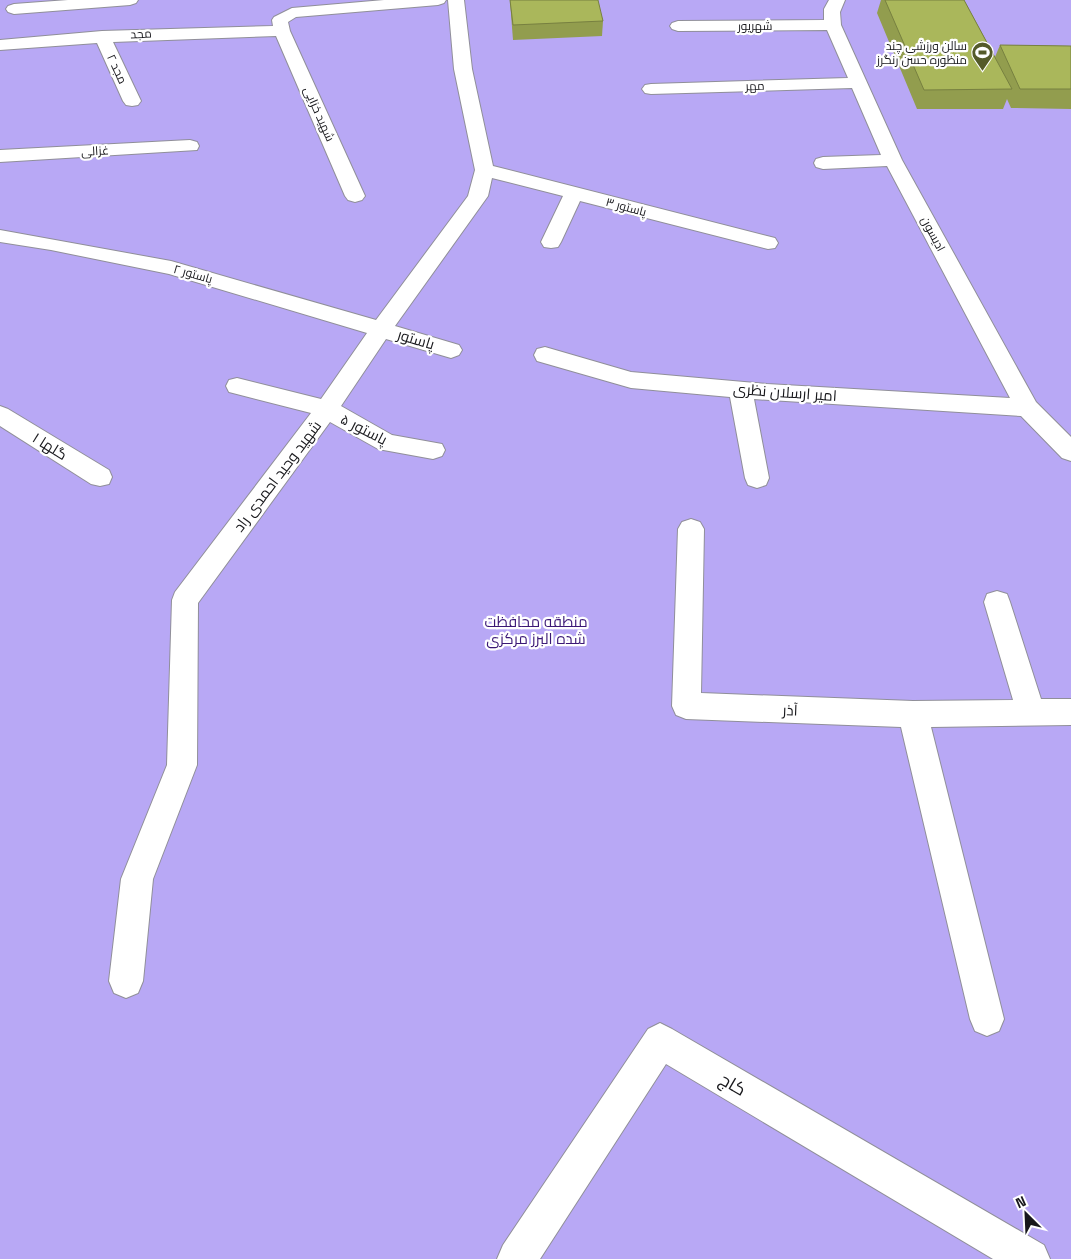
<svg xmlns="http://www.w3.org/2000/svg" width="1071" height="1259" font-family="'Space Grotesk',Cairo,sans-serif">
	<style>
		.green { fill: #b8a8f5 }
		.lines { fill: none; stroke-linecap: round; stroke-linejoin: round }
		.minor-casing { stroke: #908f99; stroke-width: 2 }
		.minor { fill: #fff; fill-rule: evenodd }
		.wall { fill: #929d4e }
		.building { fill: #aab75b; stroke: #778040 }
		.labels { text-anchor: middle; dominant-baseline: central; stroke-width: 4.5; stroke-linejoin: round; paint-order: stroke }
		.far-street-label { font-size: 12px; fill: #18181c; stroke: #fff }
		.far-poi-label { font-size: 12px; fill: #18181c; stroke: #fff; text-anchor: end }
		.street-label { font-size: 15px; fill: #18181c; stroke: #fff }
		.park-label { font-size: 15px; fill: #3a1775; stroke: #fff }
		.near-street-label { font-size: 18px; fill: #18181c; stroke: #fff }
	</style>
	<rect width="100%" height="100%" fill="#e9e7f2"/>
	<rect class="green" x="0" y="0" width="1071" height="1259"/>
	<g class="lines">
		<defs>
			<g id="minor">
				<polygon points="68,0 138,0 136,3 130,5 14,14 8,12 6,9 8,6 14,4"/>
				<polygon points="384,0 446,0 444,3 438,5 296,17 288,22 290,31 365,196 362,200 355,202 348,200 345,196 276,36 113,42 141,101 138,105 132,106 126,105 123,101 97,43 0,50 0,40 102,31 273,26 272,20 274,17 292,8"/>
				<polygon points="448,0 464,0 472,69 493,166 775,238 778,243 775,248 768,249 580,201 561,242 558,247 551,248 544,247 541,242 563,196 492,178 488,196 395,326 459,345 462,350 459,355 451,358 386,339 341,406 392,435 442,444 445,450 442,456 433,459 378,449 330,422 198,603 197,765 153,879 143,981 138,993 126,998 114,993 109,981 121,879 167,765 172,600 175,592 311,413 229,392 226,386 229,380 237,378 321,399 367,333 169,274 51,250 0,242 0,230 171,261 376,320 468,196 475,170 454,69"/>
				<polygon points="829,0 845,0 840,12 841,25 902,160 1036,402 1071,437 1071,461 1062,458 1021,416 754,399 769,478 766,485 757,488 748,485 745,478 730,397 631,388 537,361 534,355 537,349 545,347 631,372 767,384 1010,398 887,166 823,169 816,167 814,163 816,159 823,157 881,155 852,88 651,94 645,93 642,89 645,85 651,84 848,78 827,30 678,31 672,29 670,26 672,23 678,21 824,20 824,9"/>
				<polygon points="190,140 197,142 199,146 197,150 0,162 0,150"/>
				<polygon points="0,406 8,409 109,470 112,477 109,484 100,486 91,484 0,426"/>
				<polygon points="691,519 700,522 704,529 701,693 913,701 1013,700 984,602 987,594 997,591 1007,594 1010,602 1041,699 1071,699 1071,725 931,727 1004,1019 999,1031 987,1036 975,1031 970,1019 901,727 686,719 676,715 672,706 678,529 682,522"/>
				<polygon points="660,1023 672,1029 1044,1245 1050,1259 993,1259 666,1064 540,1259 497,1259 503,1245 648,1029"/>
			</g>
		</defs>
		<use href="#minor" class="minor-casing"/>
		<use href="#minor" class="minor"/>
	</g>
	<g class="wall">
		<polygon points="510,0 603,21 602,36 513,40 511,14"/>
		<polygon points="881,0 964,0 995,57 1000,45 1071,46 1071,109 1011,108 1007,99 1003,109 917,109 877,13"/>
	</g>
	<g class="building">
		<polygon points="510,0 598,0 603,21 513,25"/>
		<polygon points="885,0 964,0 1012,89 924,90"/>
		<polygon points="1000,45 1071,46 1071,89 1020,89"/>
	</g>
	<defs>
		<symbol id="stadium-pin" viewBox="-11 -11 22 30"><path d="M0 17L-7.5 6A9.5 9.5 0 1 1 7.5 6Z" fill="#545a29" stroke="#fff"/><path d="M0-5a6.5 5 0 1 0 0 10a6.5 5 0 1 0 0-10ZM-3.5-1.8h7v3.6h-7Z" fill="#fff"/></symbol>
	</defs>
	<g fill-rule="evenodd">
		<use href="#stadium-pin" x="970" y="40" width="25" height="34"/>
	</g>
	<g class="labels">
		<g class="far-street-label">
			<text x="755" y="26">شهریور</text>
			<text transform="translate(141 34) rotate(-3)">مجد</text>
			<text transform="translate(117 69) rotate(65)">مجد ۲</text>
			<text transform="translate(755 86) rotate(-2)">مهر</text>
			<text transform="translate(319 114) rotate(66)">شهید خزایی</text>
			<text transform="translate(95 151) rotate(-3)">غزالی</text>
			<text transform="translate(626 207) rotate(15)">پاستور ۳</text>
			<text transform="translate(933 234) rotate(62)">ادیسون</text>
			<text transform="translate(193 274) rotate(16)">پاستور ۲</text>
		</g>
		<g class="far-poi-label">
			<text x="967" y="46">سالن ورزشی چند<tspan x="967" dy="14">منظوره حسن رنگرز</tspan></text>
		</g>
		<g class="street-label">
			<text transform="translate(416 339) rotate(17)">پاستور</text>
			<text transform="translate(785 392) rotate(4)">امیر ارسلان نظری</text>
			<text transform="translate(364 429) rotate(27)">پاستور ۵</text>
			<text transform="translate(50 446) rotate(32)">گلها ۱</text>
			<text transform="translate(277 476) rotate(-53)">شهید وحید احمدی راد</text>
			<text transform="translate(790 710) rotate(2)">آذر</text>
		</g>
		<g class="park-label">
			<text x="536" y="621">منطقه محافظت<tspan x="536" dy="17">شده البرز مرکزی</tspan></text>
		</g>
		<g class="near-street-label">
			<text transform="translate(733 1084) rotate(30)">کاج</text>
		</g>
	</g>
	<g transform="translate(1026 1214) rotate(336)" stroke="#ffffff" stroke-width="4" paint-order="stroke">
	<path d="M0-4L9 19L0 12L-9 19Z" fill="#18181c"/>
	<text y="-8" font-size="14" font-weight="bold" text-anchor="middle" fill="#18181c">N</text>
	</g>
</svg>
